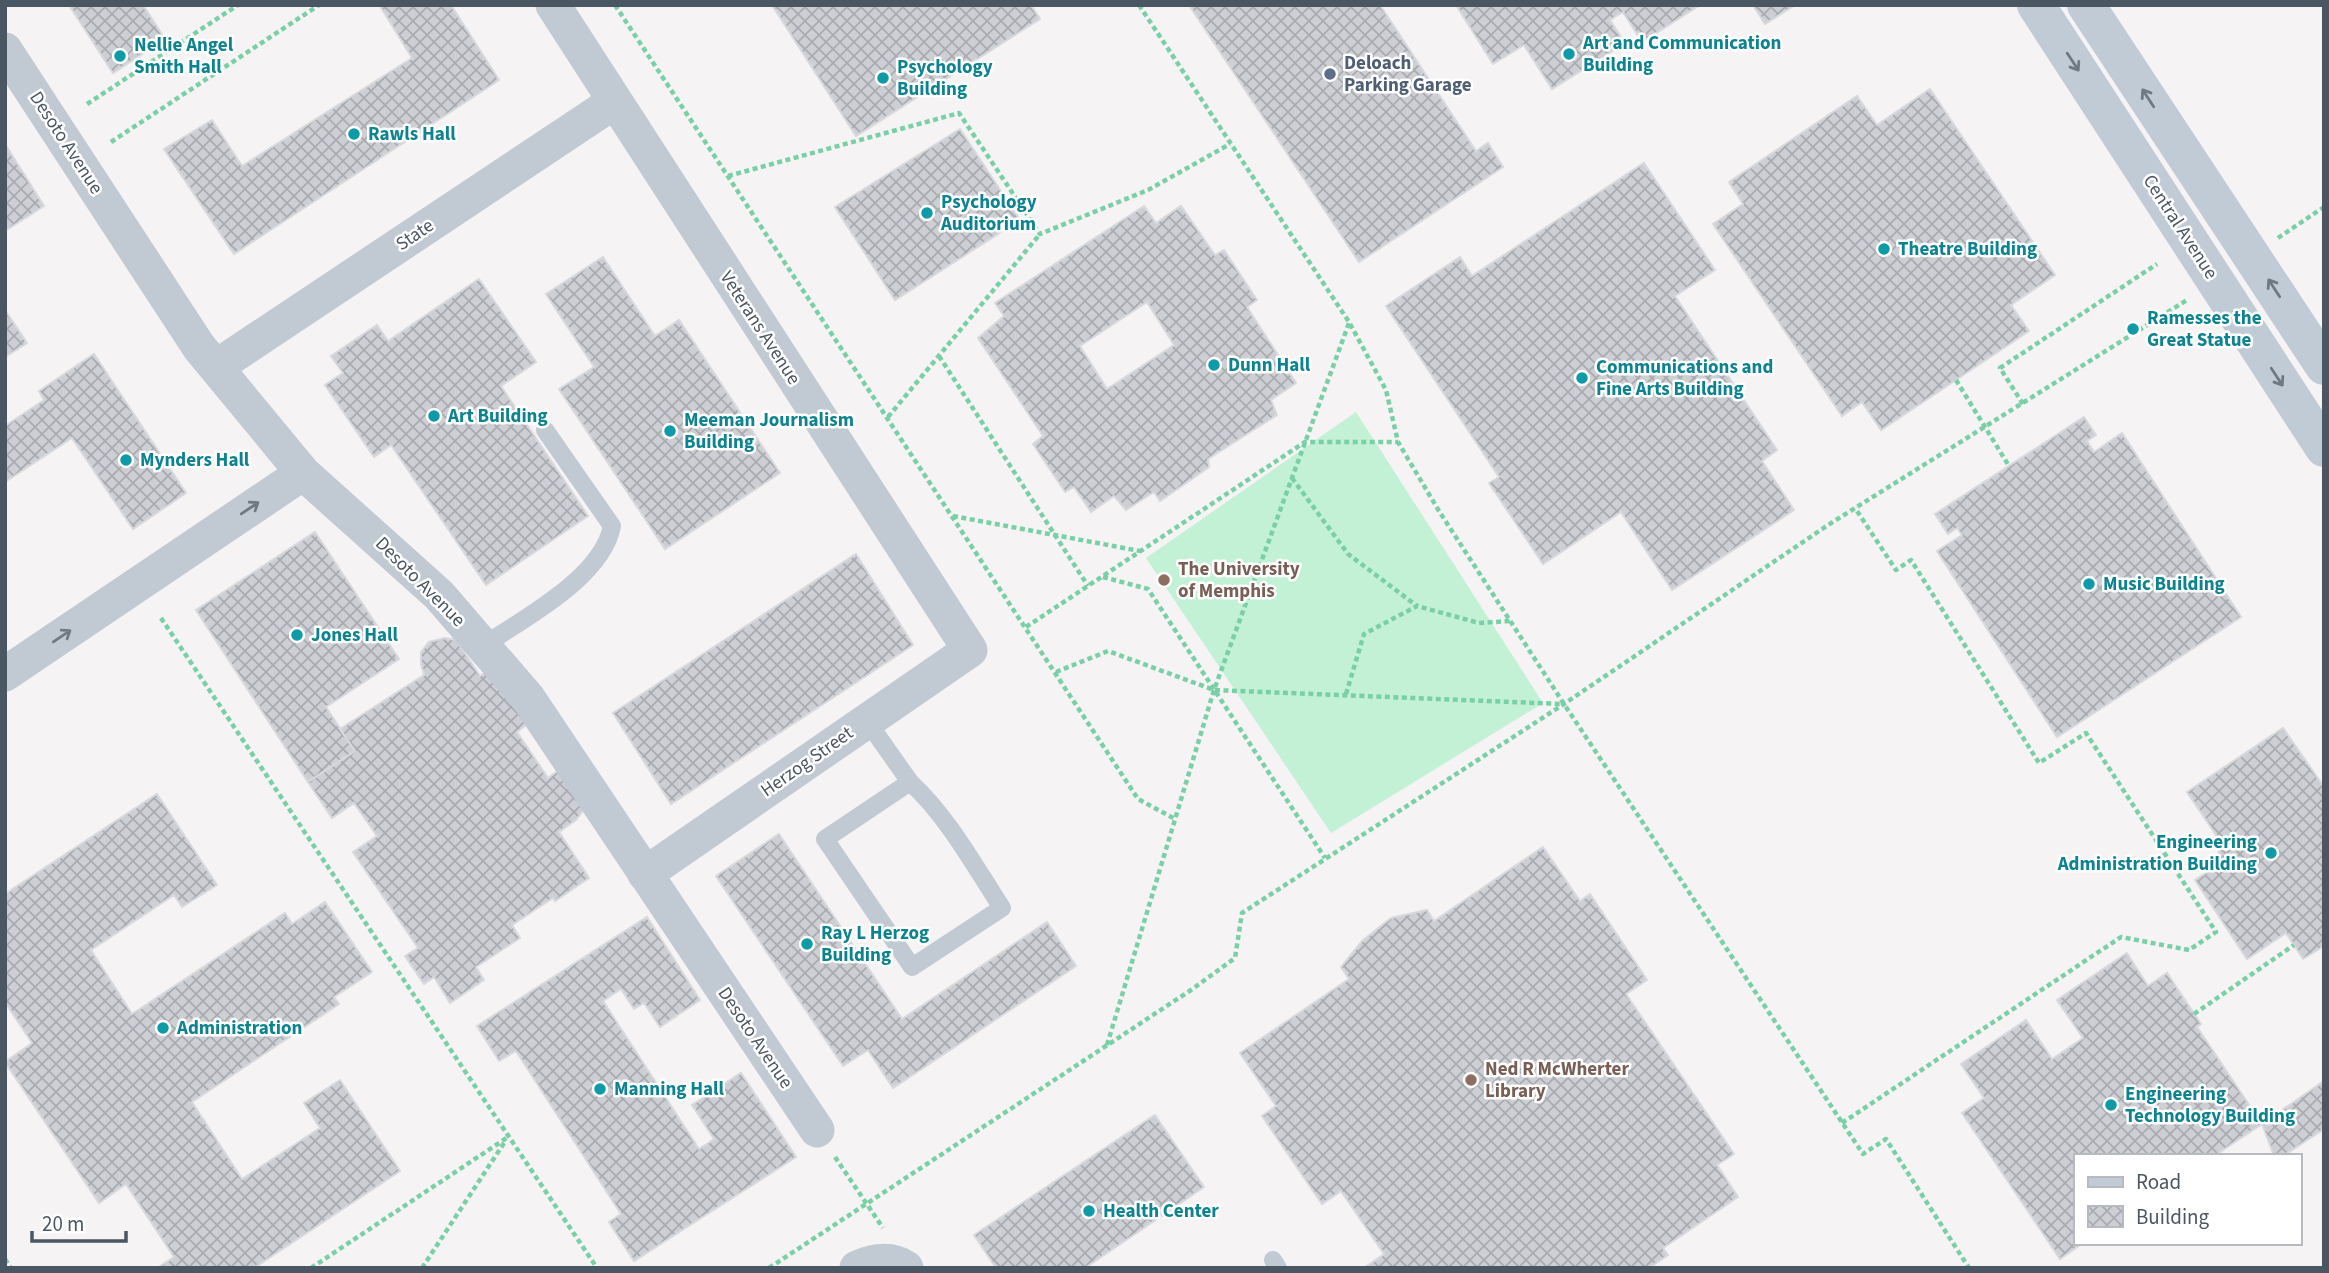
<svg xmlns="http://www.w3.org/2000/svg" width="2329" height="1273" font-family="'Source Sans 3',sans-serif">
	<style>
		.garden { fill: #c3f1d5 }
		.building { fill: url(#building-cross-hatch); stroke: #d7d9de; stroke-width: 2; fill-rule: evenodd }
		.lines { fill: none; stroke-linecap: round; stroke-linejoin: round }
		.path { stroke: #7ad0a6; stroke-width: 4.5; stroke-dasharray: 5 3.5; stroke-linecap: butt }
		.service { stroke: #c1cad2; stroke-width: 18 }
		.minor { stroke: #c1cad2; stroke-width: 35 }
		.secondary { stroke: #c1cbd6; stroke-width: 38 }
		.path-bridge { stroke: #7ad0a6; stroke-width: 4.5; stroke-dasharray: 5 3.5; stroke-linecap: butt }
		.oneway { stroke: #6e7984 }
		.oneway2 { stroke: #6e7983 }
		.culture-dot { fill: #0f9aa8; stroke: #fff; stroke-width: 2.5 }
		.service-dot { fill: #5c6f8a; stroke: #fff; stroke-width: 2.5 }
		.education-dot { fill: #8d6e63; stroke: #fff; stroke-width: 2.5 }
		.labels { text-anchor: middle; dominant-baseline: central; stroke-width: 5; stroke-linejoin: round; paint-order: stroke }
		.culture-label { font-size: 19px; font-weight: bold; fill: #0d838f; stroke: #fff; text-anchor: start }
		.service-label { font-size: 19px; font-weight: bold; fill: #4e5e75; stroke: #fff; text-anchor: start }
		.street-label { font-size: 19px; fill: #4a5661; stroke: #fff }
		.education-label { font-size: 19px; font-weight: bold; fill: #785e54; stroke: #fff; text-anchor: start }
	</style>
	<defs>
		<pattern id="building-cross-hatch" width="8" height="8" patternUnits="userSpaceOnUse" patternTransform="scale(1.75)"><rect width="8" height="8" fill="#cdcfd5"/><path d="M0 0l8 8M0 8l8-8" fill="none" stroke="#a8abb0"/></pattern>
	</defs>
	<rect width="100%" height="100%" fill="#f5f3f3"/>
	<polygon class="garden" points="1356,412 1543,703 1331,833 1146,558"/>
	<g class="building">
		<polygon points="69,5 143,5 165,39 113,73"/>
		<polygon points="451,5 499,80 234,254 164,149 212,120 242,166 412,58 380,6"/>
		<polygon points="772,5 1031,5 1040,19 856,136"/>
		<polygon points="1189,5 1380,5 1476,151 1488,143 1503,167 1359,262"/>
		<polygon points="1456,5 1700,5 1642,42 1623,12 1610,20 1625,43 1552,89 1524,45 1493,64"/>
		<polygon points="1753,5 1795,5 1765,24"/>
		<polygon points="1930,89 2055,275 2011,305 2029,331 1881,430 1862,402 1842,416 1713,224 1743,204 1729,182 1857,96 1877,125"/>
		<polygon points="960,129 1020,220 895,300 835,207"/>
		<polygon points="5,144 44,206 5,231"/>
		<polygon points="1644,163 1715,270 1675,296 1777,450 1762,461 1794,510 1672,590 1621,512 1543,564 1489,483 1499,477 1386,306 1460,257 1472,276"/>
		<path d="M 1144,206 L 1156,223 L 1181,206 L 1215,255 L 1224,250 L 1257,300 L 1247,307 L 1296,383 L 1271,400 L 1277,415 L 1208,459 L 1209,467 L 1160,501 L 1154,492 L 1126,510 L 1114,496 L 1091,512 L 1074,487 L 1065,492 L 1033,444 L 1043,436 L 978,338 L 1004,316 L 995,303 ZM 1147,302 L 1174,345 L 1107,389 L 1080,346 Z"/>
		<polygon points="603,257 655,336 679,320 780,473 665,549 559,389 594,367 546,294"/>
		<polygon points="479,279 536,362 501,386 588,516 486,585 391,445 374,457 325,385 343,373 331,356 377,325 388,341"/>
		<polygon points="5,310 27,343 5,357"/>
		<polygon points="94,354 186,493 133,529 72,438 5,482 5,426 44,400 39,391"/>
		<polygon points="2084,417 2096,435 2087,441 2094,452 2122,433 2241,617 2057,737 1937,551 1962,535 1957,528 1948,534 1935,514"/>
		<polygon points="315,532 399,659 326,707 355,751 308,782 196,610"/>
		<polygon points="856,554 913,645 671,804 613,713"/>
		<polygon points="445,638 456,640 480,676 491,669 527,724 517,732 548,778 559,770 585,808 576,820 559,832 589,878 555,901 553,898 512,925 520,938 476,967 484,980 450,1003 434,977 424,984 405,956 418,948 353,852 377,836 354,803 332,818 308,782 355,751 340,729 424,675 421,664 421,652 429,642"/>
		<polygon points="2283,728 2324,787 2324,946 2303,959 2286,933 2247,959 2195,880 2217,866 2220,841 2187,792"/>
		<polygon points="157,794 217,885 182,907 174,895 91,950 132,1014 285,913 292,924 325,902 372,972 334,997 339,1004 192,1102 242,1179 320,1128 304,1103 340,1080 400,1171 254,1268 157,1268 174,1257 126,1184 99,1203 5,1062 32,1043 5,1002 5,894"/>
		<polygon points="779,834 902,1019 1047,922 1076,966 893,1088 868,1050 843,1066 716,876"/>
		<polygon points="1543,847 1580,901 1590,894 1647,980 1626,994 1734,1154 1717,1165 1738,1197 1663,1248 1668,1255 1649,1268 1364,1268 1384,1254 1341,1191 1322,1204 1262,1116 1276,1106 1240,1053 1349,979 1341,967 1362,941 1391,918 1427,910 1434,921"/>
		<polygon points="647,917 700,1000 660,1027 644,1003 634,1009 621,989 603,1001 699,1149 714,1139 692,1105 741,1073 796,1157 634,1261 609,1222 621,1214 516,1051 499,1061 477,1026"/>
		<polygon points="2127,953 2148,986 2167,973 2201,1024 2197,1027 2262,1124 2214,1156 2075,1156 2075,1243 2083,1243 2060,1259 1962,1113 1984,1098 1961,1064 2026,1020 2052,1059 2083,1038 2057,1000"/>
		<polygon points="2324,1081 2324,1129 2283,1156 2274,1156 2262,1124"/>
		<polygon points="1155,1115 1204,1187 1085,1268 996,1268 974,1235"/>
	</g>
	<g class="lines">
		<g class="path">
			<polyline points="615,5 1138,799 1175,819"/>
			<polyline points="1139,5 1349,322 1386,390 1398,442 1439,511 1564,704 1863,1154 1886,1139 1969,1268"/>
			<polyline points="87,104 238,5"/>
			<polyline points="111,142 319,5"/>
			<polyline points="728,176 959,113 1040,234 1148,190 1230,144"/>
			<polyline points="2278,238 2324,207"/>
			<polyline points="939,356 1088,586"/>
			<polyline points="2023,404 2000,368 2157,264"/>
			<polyline points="888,417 1040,234"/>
			<polyline points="1292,478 1348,554 1417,606"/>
			<polyline points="953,516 1140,551"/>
			<polyline points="1103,577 1148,589 1325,858"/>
			<polyline points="161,618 597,1268"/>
			<polyline points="1026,627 1305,442 1398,442"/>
			<polyline points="1056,672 1108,651 1214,690 1562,704"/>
			<polyline points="1346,694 1364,634 1417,606 1479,623 1510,621"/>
			<polyline points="2194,1014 2294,945"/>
			<polyline points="1107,1045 1214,690 1349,323"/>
			<polyline points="1842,1123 2121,937 2189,950 2216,932 2086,733 2039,763 1911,560 1896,570 1855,508"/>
			<polyline points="835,1157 883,1228"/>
			<polyline points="5,1259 11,1268"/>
			<polyline points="311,1268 508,1137"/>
			<polyline points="422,1268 506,1140"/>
			<polyline points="769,1268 1191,990 1235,958 1242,913 1564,704 1828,525 2187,300"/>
		</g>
		<g class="service">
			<path d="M 483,646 C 524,618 602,578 612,526 L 545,430"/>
			<path d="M 867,721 L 910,782 L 825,839 L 912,967 L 1002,908 C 974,865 948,817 910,782"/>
			<polyline points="1273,1260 1278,1268"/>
		</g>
		<g class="minor">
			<polyline points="553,5 970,650 645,874"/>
			<polyline points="5,50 199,347 303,473 439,595 528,698 817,1130"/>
			<polyline points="216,367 614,102"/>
			<polyline points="5,674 303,473"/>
			<path d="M 857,1268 C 873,1261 890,1257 906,1268"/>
		</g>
		<g class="secondary">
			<polyline points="2036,5 2324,448"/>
			<polyline points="2086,5 2324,366"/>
		</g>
		<polyline class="path-bridge" points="1956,380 2009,466"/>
	</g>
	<defs><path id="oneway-shaft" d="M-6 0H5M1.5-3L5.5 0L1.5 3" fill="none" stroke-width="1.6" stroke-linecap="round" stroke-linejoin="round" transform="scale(1.75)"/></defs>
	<g class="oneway">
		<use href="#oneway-shaft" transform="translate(2073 62) rotate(57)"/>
		<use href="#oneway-shaft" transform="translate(2148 98) rotate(-123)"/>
		<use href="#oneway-shaft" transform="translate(2274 288) rotate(-123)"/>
		<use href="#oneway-shaft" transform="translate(2277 377) rotate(57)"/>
	</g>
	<g class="oneway2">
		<use href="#oneway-shaft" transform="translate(250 508) rotate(-34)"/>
		<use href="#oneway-shaft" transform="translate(62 636) rotate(-34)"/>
	</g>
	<g class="culture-dot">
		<circle cx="1569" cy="54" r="7"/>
		<circle cx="120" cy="56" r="7"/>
		<circle cx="883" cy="78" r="7"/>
		<circle cx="354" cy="134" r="7"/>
		<circle cx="927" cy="213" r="7"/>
		<circle cx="1884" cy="249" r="7"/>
		<circle cx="2133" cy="329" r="7"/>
		<circle cx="1214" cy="365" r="7"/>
		<circle cx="1582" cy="378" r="7"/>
		<circle cx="434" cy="416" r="7"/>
		<circle cx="670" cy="431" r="7"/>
		<circle cx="126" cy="460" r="7"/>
		<circle cx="2089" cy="584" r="7"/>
		<circle cx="297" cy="635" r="7"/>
		<circle cx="2271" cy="853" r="7"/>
		<circle cx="807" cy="944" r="7"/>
		<circle cx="163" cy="1028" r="7"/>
		<circle cx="600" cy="1089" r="7"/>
		<circle cx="2111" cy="1105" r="7"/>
		<circle cx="1089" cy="1211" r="7"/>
	</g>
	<circle class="service-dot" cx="1330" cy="74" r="7"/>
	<g class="education-dot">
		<circle cx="1164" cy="580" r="7"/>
		<circle cx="1471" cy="1080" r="7"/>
	</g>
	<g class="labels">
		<g class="culture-label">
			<text x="1583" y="43">Art and Communication<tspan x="1583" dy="22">Building</tspan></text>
			<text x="134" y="45">Nellie Angel<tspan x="134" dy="22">Smith Hall</tspan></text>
			<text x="897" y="67">Psychology<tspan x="897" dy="22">Building</tspan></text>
			<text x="368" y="134">Rawls Hall</text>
			<text x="941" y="202">Psychology<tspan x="941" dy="22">Auditorium</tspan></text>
			<text x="1898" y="249">Theatre Building</text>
			<text x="2147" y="318">Ramesses the<tspan x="2147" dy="22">Great Statue</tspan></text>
			<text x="1228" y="365">Dunn Hall</text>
			<text x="1596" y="367">Communications and<tspan x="1596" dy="22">Fine Arts Building</tspan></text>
			<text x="448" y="416">Art Building</text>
			<text x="684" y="420">Meeman Journalism<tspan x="684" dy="22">Building</tspan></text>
			<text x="140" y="460">Mynders Hall</text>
			<text x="2103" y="584">Music Building</text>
			<text x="311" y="635">Jones Hall</text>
			<text x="2257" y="842" text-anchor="end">Engineering<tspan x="2257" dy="22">Administration Building</tspan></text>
			<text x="821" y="933">Ray L Herzog<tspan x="821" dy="22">Building</tspan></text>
			<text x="177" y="1028">Administration</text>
			<text x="614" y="1089">Manning Hall</text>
			<text x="2125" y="1094">Engineering<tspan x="2125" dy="22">Technology Building</tspan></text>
			<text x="1103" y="1211">Health Center</text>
		</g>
		<g class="service-label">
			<text x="1344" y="63">Deloach<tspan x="1344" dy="22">Parking Garage</tspan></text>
		</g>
		<g class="street-label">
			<text transform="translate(66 143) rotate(57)">Desoto Avenue</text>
			<text transform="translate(2180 227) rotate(57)">Central Avenue</text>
			<text transform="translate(415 235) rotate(-34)">State</text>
			<text transform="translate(760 328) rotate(57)">Veterans Avenue</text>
			<text transform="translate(420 582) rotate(45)">Desoto Avenue</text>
			<text transform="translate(807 762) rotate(-35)">Herzog Street</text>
			<text transform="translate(755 1038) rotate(56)">Desoto Avenue</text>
		</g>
		<g class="education-label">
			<text x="1178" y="569">The University<tspan x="1178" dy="22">of Memphis</tspan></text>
			<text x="1485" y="1069">Ned R McWherter<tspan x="1485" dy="22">Library</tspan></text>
		</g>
	</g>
	<rect width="2329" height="1273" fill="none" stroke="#4a5661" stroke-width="14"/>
	<rect x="2074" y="1154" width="228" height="91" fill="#ffffff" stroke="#b7bbc0" stroke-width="2"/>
	<rect x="2088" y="1177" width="35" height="10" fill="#c1cbd6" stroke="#b7bbc0" stroke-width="2"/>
	<text x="2136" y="1189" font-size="21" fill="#4a5661">Road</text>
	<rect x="2088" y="1206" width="35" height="21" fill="url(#building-cross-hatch)" stroke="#b7bbc0" stroke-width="2"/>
	<text x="2136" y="1224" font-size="21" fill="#4a5661">Building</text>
	<path d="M32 1231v10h94v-10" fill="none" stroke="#4a5661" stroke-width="3.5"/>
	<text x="42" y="1231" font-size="21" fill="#4a5661" stroke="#ffffff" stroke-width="5" paint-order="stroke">20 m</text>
</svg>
